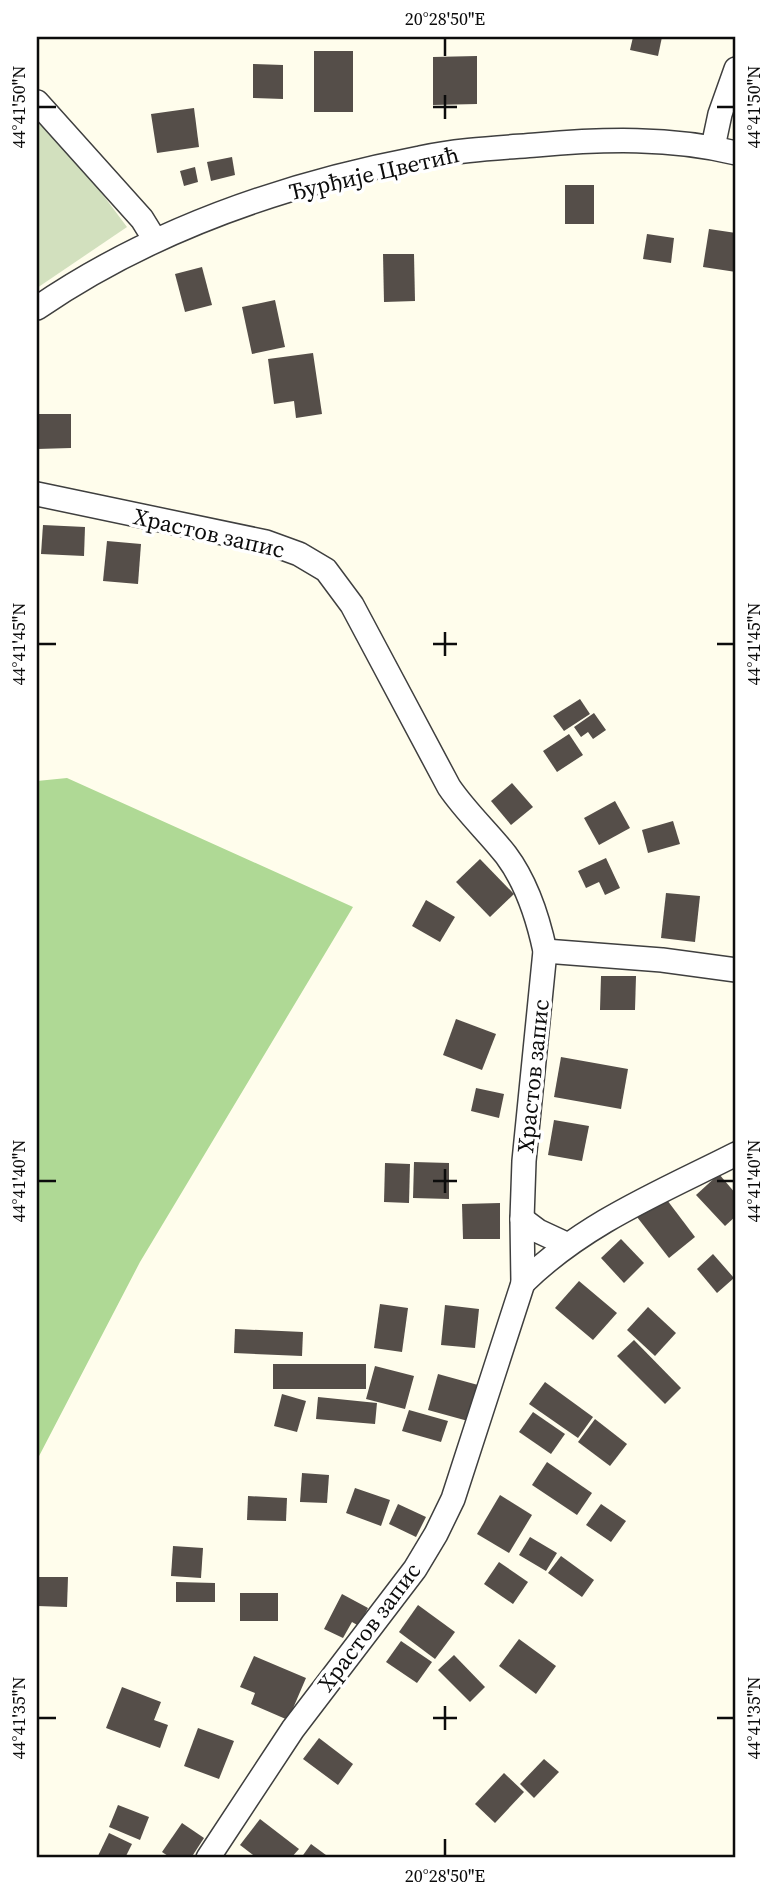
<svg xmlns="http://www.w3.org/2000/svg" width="773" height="1895" font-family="'Source Serif 4',serif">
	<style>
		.forest { fill: #afd995 }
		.cemetery { fill: #d2e0be }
		.building { fill: #554e49 }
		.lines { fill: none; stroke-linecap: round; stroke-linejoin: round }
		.minor-casing { stroke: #3f3f3f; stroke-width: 26 }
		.minor { stroke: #fff; stroke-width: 23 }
		.ticks { fill: none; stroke: #0c0c0c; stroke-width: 2.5 }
		.labels { text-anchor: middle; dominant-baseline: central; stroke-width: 7; stroke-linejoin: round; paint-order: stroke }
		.street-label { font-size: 23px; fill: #0c0c0c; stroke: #fff }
		.neatline { fill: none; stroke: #0c0c0c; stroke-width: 2.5 }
		.ticks-label { font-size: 18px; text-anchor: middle; fill: #0c0c0c }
	</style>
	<rect width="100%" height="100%" fill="#fffdec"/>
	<polygon class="forest" points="67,778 353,907 140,1262 37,1460 37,781"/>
	<polygon class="cemetery" points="37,116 67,147 127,227 37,288"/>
	<g class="building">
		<polygon points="633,37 662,37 658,56 630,50"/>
		<rect x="314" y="51" width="39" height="61"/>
		<polygon points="477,56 477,104 433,105 433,57"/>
		<polygon points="253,64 283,65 283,99 253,98"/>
		<polygon points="194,108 199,147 157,153 151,114"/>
		<polygon points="232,157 235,175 211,181 207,162"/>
		<polygon points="195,167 198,182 184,186 180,171"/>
		<rect x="565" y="185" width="29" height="39"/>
		<polygon points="709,229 736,233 736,272 703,267"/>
		<polygon points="647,234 674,238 671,263 643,259"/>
		<polygon points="383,254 414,254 415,301 384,302"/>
		<polygon points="202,267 212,305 185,312 175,274"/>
		<polygon points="275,300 285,347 252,354 242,307"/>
		<polygon points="313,353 322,414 296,418 294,401 274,404 268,359"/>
		<polygon points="37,414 71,414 71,448 37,449"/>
		<polygon points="43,525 85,527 84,556 41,554"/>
		<polygon points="107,541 141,544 138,584 103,581"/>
		<polygon points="580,699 590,714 564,731 553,716"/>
		<polygon points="594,713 606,730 593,739 588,732 581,737 574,727"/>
		<polygon points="569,734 583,755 557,772 543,751"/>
		<polygon points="512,783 533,807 511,825 491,801"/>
		<polygon points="615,801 630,828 599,845 584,818"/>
		<polygon points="673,821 680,844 648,853 642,830"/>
		<polygon points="606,858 620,888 605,895 599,882 586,888 578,871"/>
		<polygon points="480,859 514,894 490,917 456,882"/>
		<polygon points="666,893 700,896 695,942 661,938"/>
		<polygon points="426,900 455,917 440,942 412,926"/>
		<polygon points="601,976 636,976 635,1010 600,1010"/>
		<polygon points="456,1019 496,1034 482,1070 443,1055"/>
		<polygon points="561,1057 628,1069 621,1109 554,1097"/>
		<polygon points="476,1088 504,1094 499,1118 471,1111"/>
		<polygon points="554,1120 589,1126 582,1161 548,1155"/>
		<polygon points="414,1162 449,1163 449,1199 413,1198"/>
		<polygon points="385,1163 410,1164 409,1203 384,1202"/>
		<polygon points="719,1174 736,1194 736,1216 725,1226 696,1195"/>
		<polygon points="664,1196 695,1237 669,1258 637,1217"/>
		<polygon points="500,1203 500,1239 463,1239 462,1204"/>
		<polygon points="621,1239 644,1263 624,1283 601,1258"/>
		<polygon points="713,1254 734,1278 717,1293 697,1269"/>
		<polygon points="579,1281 617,1313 593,1340 555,1308"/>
		<polygon points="380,1304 408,1308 402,1352 374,1348"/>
		<polygon points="445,1305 479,1309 475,1348 441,1345"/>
		<polygon points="648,1307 676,1333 655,1356 627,1330"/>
		<polygon points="235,1329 303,1332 302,1356 234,1353"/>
		<polygon points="634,1340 681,1388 665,1404 617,1356"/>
		<rect x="273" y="1364" width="93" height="25"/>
		<polygon points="375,1366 414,1376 405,1409 366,1399"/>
		<polygon points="438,1374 478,1385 468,1421 428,1410"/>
		<polygon points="545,1382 593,1417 578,1438 529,1404"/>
		<polygon points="282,1394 306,1401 297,1432 274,1426"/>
		<polygon points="318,1397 377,1403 375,1424 316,1419"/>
		<polygon points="409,1410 448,1421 441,1442 402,1431"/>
		<polygon points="533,1412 565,1434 551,1454 519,1432"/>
		<polygon points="595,1419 627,1444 610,1466 578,1442"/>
		<polygon points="547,1462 592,1493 577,1515 532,1485"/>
		<polygon points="302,1473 329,1475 327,1503 300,1502"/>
		<polygon points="355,1488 390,1500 381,1526 346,1513"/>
		<polygon points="500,1495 532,1515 509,1553 477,1534"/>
		<polygon points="248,1496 287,1498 286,1521 247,1520"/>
		<polygon points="398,1504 426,1517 416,1537 389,1524"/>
		<polygon points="601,1504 626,1521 611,1542 586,1525"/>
		<polygon points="530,1537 557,1553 546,1571 519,1555"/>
		<polygon points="173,1546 203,1548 201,1578 171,1576"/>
		<polygon points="561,1556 594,1580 582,1597 548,1573"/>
		<polygon points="499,1562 528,1582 513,1604 484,1584"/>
		<polygon points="37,1577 68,1577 67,1607 37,1606"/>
		<polygon points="176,1582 215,1583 215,1602 176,1602"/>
		<rect x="240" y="1593" width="38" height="28"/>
		<polygon points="342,1594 368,1608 359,1626 352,1622 343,1638 324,1629"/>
		<polygon points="418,1605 455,1632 435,1659 399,1632"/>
		<polygon points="519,1639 556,1666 536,1694 499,1666"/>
		<polygon points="401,1641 432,1662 417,1683 386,1662"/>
		<polygon points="454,1655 485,1687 470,1702 438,1670"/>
		<polygon points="254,1656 306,1678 288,1720 251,1704 255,1693 240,1687"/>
		<polygon points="122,1687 161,1702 154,1720 168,1725 160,1748 106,1728"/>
		<polygon points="198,1728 234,1741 219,1779 184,1766"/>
		<polygon points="319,1738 353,1764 338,1785 303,1759"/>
		<polygon points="544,1759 559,1772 534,1798 520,1784"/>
		<polygon points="504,1773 524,1792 495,1823 475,1804"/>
		<polygon points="118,1805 149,1817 140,1840 109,1827"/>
		<polygon points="260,1819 299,1849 291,1858 257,1858 240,1845"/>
		<polygon points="182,1823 204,1838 191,1858 171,1858 162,1852"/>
		<polygon points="109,1833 132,1844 125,1858 97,1858"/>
		<polygon points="311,1844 330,1858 301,1858"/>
	</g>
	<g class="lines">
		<defs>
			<g id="minor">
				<polyline points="37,102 142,219 155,240"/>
				<polyline points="713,147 720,114 736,69"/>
				<path d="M 37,308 C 151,230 284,184 420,158 C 457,150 497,148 536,145 C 603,139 671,137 736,153"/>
				<path d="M 37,494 L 266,542 L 299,554 L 326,570 L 352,605 L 449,787 C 466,812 488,832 506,855 C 527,883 538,918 545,951 L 524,1161 L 522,1219 L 523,1283 L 453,1499 L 436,1534 L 415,1569 L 293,1729 L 208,1858"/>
				<polyline points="545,951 662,960 736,970"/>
				<polyline points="522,1219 538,1231 566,1244"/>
				<path d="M 523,1283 C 584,1223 661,1192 736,1154"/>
			</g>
		</defs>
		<use href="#minor" class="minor-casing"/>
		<use href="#minor" class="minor"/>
	</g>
	<path class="ticks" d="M 445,38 L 445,56M 445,95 L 445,119M 38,107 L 56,107M 433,107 L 457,107M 717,107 L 734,107M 445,632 L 445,656M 38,644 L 56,644M 433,644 L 457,644M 717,644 L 734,644M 445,1169 L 445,1193M 38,1181 L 56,1181M 433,1181 L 457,1181M 717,1181 L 734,1181M 445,1706 L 445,1730M 38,1718 L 56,1718M 433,1718 L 457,1718M 717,1718 L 734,1718M 445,1839 L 445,1856"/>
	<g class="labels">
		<g class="street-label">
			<text transform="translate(374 173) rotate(-13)">Ђурђије Цветић</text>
			<text transform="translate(209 533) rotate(13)">Храстов запис</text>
			<text transform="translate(533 1076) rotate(-84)">Храстов запис</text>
			<text transform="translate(369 1627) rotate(-53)">Храстов запис</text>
		</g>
	</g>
	<rect width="773" height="1895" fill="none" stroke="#ffffff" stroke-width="77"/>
	<rect x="38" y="38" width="696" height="1818" class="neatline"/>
	<g class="ticks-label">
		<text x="445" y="25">20°28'50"E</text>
		<text transform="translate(19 107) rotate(-90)" y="6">44°41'50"N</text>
		<text transform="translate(754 107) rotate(-90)" y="6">44°41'50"N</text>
		<text transform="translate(19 644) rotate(-90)" y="6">44°41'45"N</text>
		<text transform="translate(754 644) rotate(-90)" y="6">44°41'45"N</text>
		<text transform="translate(19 1181) rotate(-90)" y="6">44°41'40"N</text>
		<text transform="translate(754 1181) rotate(-90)" y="6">44°41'40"N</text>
		<text transform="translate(19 1718) rotate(-90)" y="6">44°41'35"N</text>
		<text transform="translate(754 1718) rotate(-90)" y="6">44°41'35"N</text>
		<text x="445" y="1882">20°28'50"E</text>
	</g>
</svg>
